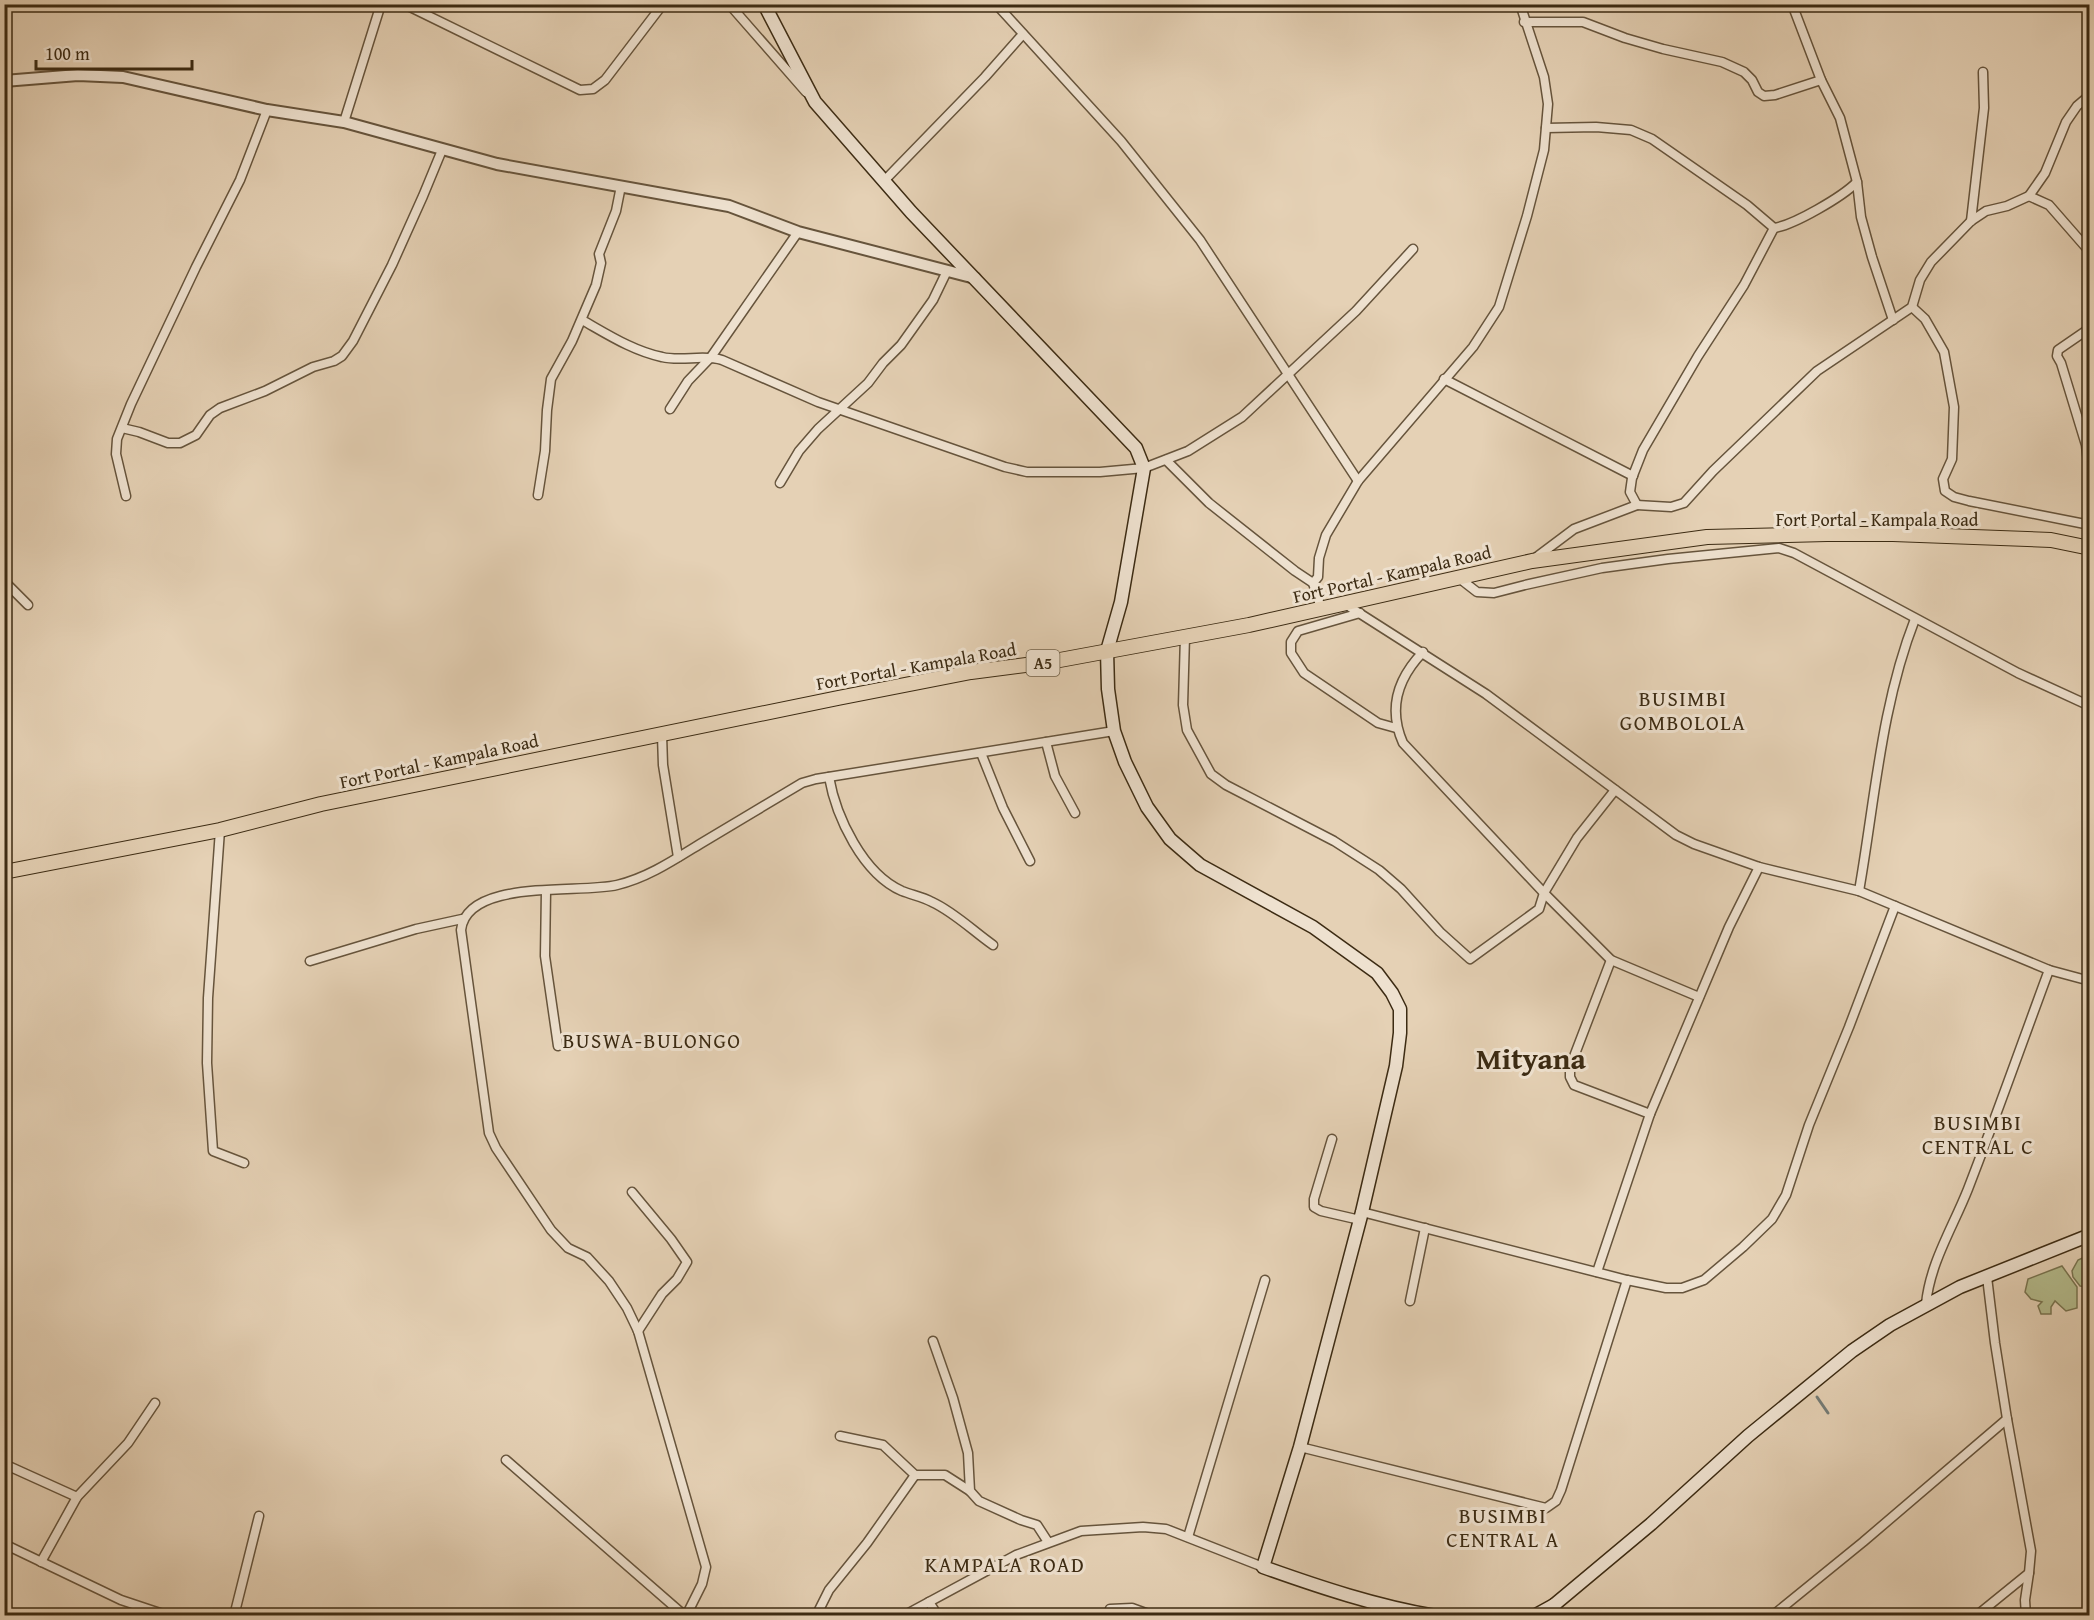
<svg xmlns="http://www.w3.org/2000/svg" width="2094" height="1620" font-family="'Gentium Book Plus',serif">
	<style>
		.green { fill: #b4bc8d; stroke: #787450; stroke-width: 1.5 }
		.lines { fill: none; stroke-linecap: round; stroke-linejoin: round }
		.stream { stroke: #757d77; stroke-width: 3 }
		.minor-casing { stroke: #66543c; stroke-width: 11 }
		.tertiary-casing { stroke: #66543c; stroke-width: 14 }
		.secondary-casing { stroke: #3c2b13; stroke-width: 15 }
		.primary-casing { stroke: #3c2b13; stroke-width: 16 }
		.minor { stroke: #eee1cf; stroke-width: 8 }
		.tertiary { stroke: #eee1cf; stroke-width: 10 }
		.secondary { stroke: #eee1cf; stroke-width: 12 }
		.primary { stroke: #e5d1b5; stroke-width: 14 }
		.labels { text-anchor: middle; dominant-baseline: central; stroke-width: 6; stroke-linejoin: round; paint-order: stroke }
		.shield { fill: #eee1cf; stroke: #71624b; stroke-width: 1.5 }
		.shield-label { font-size: 16px; font-weight: bold; fill: #3c2b13 }
		.street-label { font-size: 18px; fill: #3c2b13; stroke: #eee1cf }
		.quarter-label { font-size: 21px; letter-spacing: 1.5px; fill: #3c2b13; stroke: #eee1cf }
		.town-label { font-size: 30px; font-weight: bold; fill: #3c2b13; stroke: #eee1cf }
	</style>
	<rect width="100%" height="100%" fill="#e5d1b5"/>
	<filter id="stains"><feTurbulence type="fractalNoise" baseFrequency=".00333" numOctaves="4"/><feColorMatrix values="0 0 0 0 .2 0 0 0 0 .09 0 0 0 0 .02 0 0 0 .5 -.17"/></filter>
	<radialGradient id="worn" r=".72"><stop offset=".6" stop-color="#630" stop-opacity="0"/><stop offset="1" stop-color="#630" stop-opacity=".3"/></radialGradient>
	<g class="green">
		<polygon points="2089,1255 2089,1287 2080,1286 2073,1277 2072,1271 2078,1260"/>
		<polygon points="2062,1266 2077,1287 2077,1308 2066,1311 2055,1301 2051,1307 2051,1314 2041,1314 2038,1306 2042,1302 2031,1299 2025,1292 2028,1279"/>
	</g>
	<g class="lines">
		<polyline class="stream" points="1817,1397 1828,1413"/>
		<defs>
			<g id="minor">
				<polyline points="404,4 580,90 593,89 605,80 663,4"/>
				<polyline points="729,4 806,92"/>
				<polyline points="996,4 1121,141 1200,240 1358,481"/>
				<polyline points="1792,4 1821,80 1840,118 1857,182 1861,217 1872,257 1893,320"/>
				<polyline points="1524,22 1583,22 1625,38 1663,49 1722,62 1744,72 1752,80 1758,92 1764,96 1775,95 1821,80"/>
				<polyline points="344,122 381,4"/>
				<path d="M 1546,128 L 1596,127 L 1631,130 L 1652,139 L 1747,205 L 1774,228 C 1794,225 1842,197 1857,182"/>
				<polyline points="884,181 985,77 1023,34"/>
				<polyline points="2029,196 2049,205 2090,252"/>
				<polyline points="1971,221 1984,108 1983,72"/>
				<polyline points="1912,307 1925,319 1944,352 1954,407 1952,459 1943,479 1945,491 1954,497 1969,501 2090,525"/>
				<path d="M 582,320 C 607,334 633,351 662,357 C 682,362 703,354 722,360 L 818,402 L 1005,467 L 1027,472 L 1100,472 L 1144,468 L 1188,451 L 1242,417 L 1356,311 L 1413,249"/>
				<polyline points="2090,328 2058,350 2057,356 2061,363 2086,445 2090,480"/>
				<polyline points="1444,379 1633,476"/>
				<polyline points="670,409 688,381 711,357 798,232"/>
				<polyline points="122,428 139,432 168,443 180,443 196,435 210,415 220,408 265,391 313,367 334,361 342,356 353,341 392,265 423,196 442,150"/>
				<polyline points="1166,460 1209,503 1295,571 1313,583 1321,608"/>
				<polyline points="780,483 799,451 818,429 868,383 883,363 901,345 933,300 947,271"/>
				<polyline points="538,495 545,451 547,410 551,379 572,341 596,285 601,263 599,254 616,211 621,186"/>
				<polyline points="126,496 116,454 117,439 131,404 196,267 240,180 267,110"/>
				<polyline points="1637,505 1671,507 1684,503 1713,471 1817,371 1912,307 1920,280 1931,262 1971,221 1986,211 2007,206 2029,196 2045,173 2066,122 2077,106 2090,95"/>
				<polyline points="1534,559 1574,529 1637,505 1630,492 1632,478 1643,450 1698,356 1744,285 1774,228"/>
				<polyline points="1459,578 1477,592 1494,593 1525,585 1602,568 1668,559 1779,548 1794,553 2018,673 2090,706"/>
				<polyline points="4,581 28,605"/>
				<polyline points="1313,583 1318,577 1319,558 1326,535 1358,481 1473,347 1499,307 1527,216 1544,150 1548,104 1544,77 1520,4"/>
				<polyline points="1345,604 1486,694 1676,835 1694,844 1759,867 1859,891 2049,970 2090,981"/>
				<polyline points="1360,613 1298,631 1291,642 1291,653 1304,673 1378,723 1396,728"/>
				<polyline points="1185,636 1183,705 1187,730 1211,774 1226,785 1334,841 1379,870 1401,889 1440,932 1470,959 1539,909 1544,893 1577,838 1615,790"/>
				<path d="M 1423,652 C 1397,679 1388,709 1403,743 L 1544,893 L 1611,960 L 1699,997"/>
				<polyline points="662,735 663,765 678,857"/>
				<polyline points="1046,742 1055,776 1075,813"/>
				<polyline points="981,753 1003,808 1030,861"/>
				<path d="M 829,777 C 836,817 863,874 902,891 C 912,895 923,897 932,902 C 954,912 973,931 993,945"/>
				<polyline points="220,830 208,998 207,1063 213,1151 244,1163"/>
				<polyline points="546,891 545,956 558,1046"/>
				<path d="M 1859,891 C 1875,800 1881,706 1915,619"/>
				<polyline points="1611,960 1570,1067 1570,1077 1574,1085 1650,1114"/>
				<polyline points="310,961 416,929 462,919"/>
				<polyline points="1332,1139 1314,1199 1314,1207 1321,1211 1360,1220"/>
				<polyline points="632,1192 671,1239 687,1262 677,1279 662,1294 638,1331"/>
				<polyline points="1362,1212 1627,1280 1666,1288 1682,1288 1704,1280 1743,1247 1772,1219 1786,1195 1809,1125 1849,1027 1895,906"/>
				<polyline points="1597,1272 1650,1114 1729,927 1759,867"/>
				<polyline points="1410,1301 1425,1228"/>
				<path d="M 1926,1304 C 1930,1263 1953,1227 1968,1189 C 1996,1117 2022,1043 2049,970"/>
				<polyline points="933,1341 953,1398 968,1453 970,1491 979,1501 1021,1520 1037,1525 1048,1542"/>
				<polyline points="840,1436 883,1445 915,1475 945,1475 970,1491"/>
				<polyline points="1300,1447 1546,1508 1556,1501 1561,1490 1627,1280"/>
				<polyline points="506,1460 685,1616"/>
				<polyline points="4,1464 77,1497"/>
				<polyline points="1188,1537 1265,1280"/>
				<polyline points="4,1544 121,1600 169,1616"/>
				<polyline points="41,1562 77,1497 128,1443 155,1403"/>
				<polyline points="929,1602 938,1616"/>
				<polyline points="1110,1609 1132,1608 1154,1616"/>
				<polyline points="234,1616 259,1516"/>
				<path d="M 686,1616 L 702,1584 L 706,1567 L 638,1331 L 627,1308 L 609,1281 L 587,1257 L 568,1248 L 551,1230 L 496,1148 L 489,1133 L 461,930 C 467,878 580,894 617,885 C 647,878 674,860 700,844 C 734,824 768,803 802,783 L 816,779 L 1114,731"/>
				<polyline points="816,1616 829,1590 867,1543 915,1475"/>
				<polyline points="903,1616 1016,1555 1081,1531 1143,1527 1166,1529 1263,1567"/>
				<polyline points="1772,1616 1863,1542 2007,1419 1995,1343 1987,1277"/>
				<polyline points="1976,1616 2029,1573 2031,1551 2007,1419"/>
				<polyline points="2026,1616 2025,1600 2029,1573"/>
			</g>
			<polyline id="tertiary" points="4,81 78,75 123,77 267,110 344,122 497,164 729,206 798,232 975,278"/>
			<g id="secondary">
				<path d="M 764,4 L 815,102 L 911,212 L 1136,448 L 1144,468 L 1121,602 L 1107,651 L 1108,689 L 1114,731 L 1125,762 L 1147,807 L 1170,839 L 1200,865 L 1313,927 L 1377,973 L 1392,993 L 1400,1009 L 1400,1033 L 1396,1066 L 1362,1212 L 1300,1447 L 1263,1567 C 1319,1587 1376,1606 1435,1616"/>
				<polyline points="1534,1616 1554,1605"/>
				<polyline points="1555,1616 1554,1605 1651,1524 1748,1436 1852,1351 1890,1325 1960,1287 2090,1235"/>
			</g>
			<polyline id="primary" points="4,872 220,830 321,804 838,698 971,672 1049,662 1249,625 1532,561 1707,537 1827,534 1893,534 2051,540 2090,548"/>
		</defs>
		<use href="#minor" class="minor-casing"/>
		<use href="#tertiary" class="tertiary-casing"/>
		<use href="#secondary" class="secondary-casing"/>
		<use href="#primary" class="primary-casing"/>
		<use href="#minor" class="minor"/>
		<use href="#tertiary" class="tertiary"/>
		<use href="#secondary" class="secondary"/>
		<use href="#primary" class="primary"/>
	</g>
	<g class="labels">
		<rect class="shield" x="1026.5" y="650" width="33" height="26" rx="4.5"/>
		<g class="shield-label">
			<text x="1043" y="663">A5</text>
		</g>
		<g class="street-label">
			<text x="1877" y="519">Fort Portal - Kampala Road</text>
			<text transform="translate(1392 574) rotate(-13)">Fort Portal - Kampala Road</text>
			<text transform="translate(916 666) rotate(-10)">Fort Portal - Kampala Road</text>
			<text transform="translate(439 761) rotate(-12)">Fort Portal - Kampala Road</text>
		</g>
		<g class="quarter-label">
			<text x="1683" y="698">BUSIMBI<tspan x="1683" dy="24">GOMBOLOLA</tspan></text>
			<text x="652" y="1040">BUSWA-BULONGO</text>
			<text x="1978" y="1122">BUSIMBI<tspan x="1978" dy="24">CENTRAL C</tspan></text>
			<text x="1503" y="1515">BUSIMBI<tspan x="1503" dy="24">CENTRAL A</tspan></text>
			<text x="1005" y="1564">KAMPALA ROAD</text>
		</g>
		<g class="town-label">
			<text x="1531" y="1058">Mityana</text>
		</g>
	</g>
	<rect width="2094" height="1620" fill="none" stroke="#e5d1b5" stroke-width="24"/>
	<rect x="6" y="6" width="2082" height="1608" fill="none" stroke="#3c2b13" stroke-width="3"/>
	<rect x="12" y="12" width="2070" height="1596" fill="none" stroke="#3c2b13" stroke-width="1.5"/>
	<path d="M36 60v9h156v-9" fill="none" stroke="#3c2b13" stroke-width="3"/>
	<text x="45" y="60" font-size="18" fill="#3c2b13" stroke="#eee1cf" stroke-width="4.5" paint-order="stroke">100 m</text>
	<rect width="100%" height="100%" filter="url(#stains)"/>
	<rect width="100%" height="100%" fill="url(#worn)"/>
</svg>
